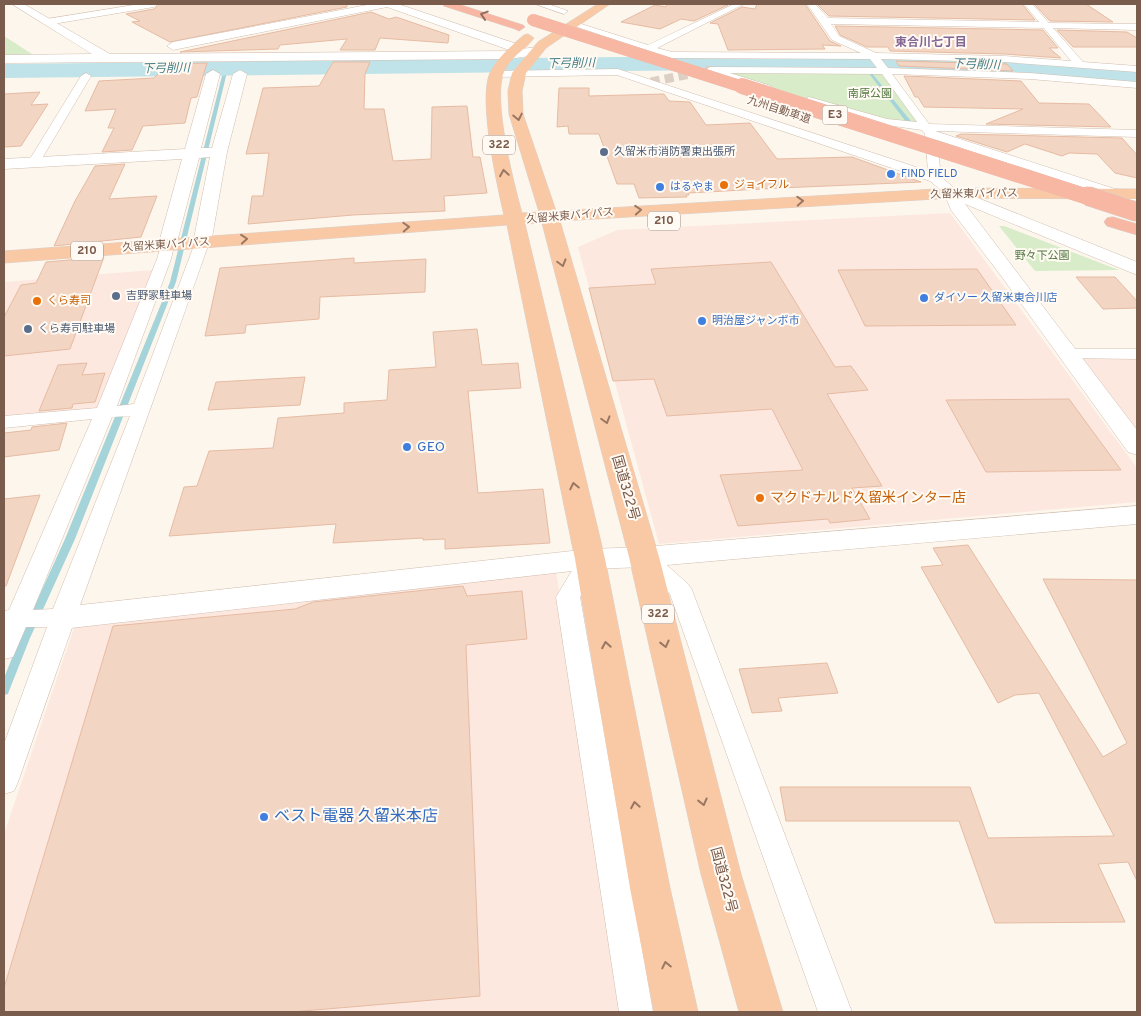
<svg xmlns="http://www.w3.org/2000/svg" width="1141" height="1016" font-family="Overpass,'Noto Sans JP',sans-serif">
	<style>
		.commercial { fill: #fde8e0 }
		.green { fill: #d8ecc9 }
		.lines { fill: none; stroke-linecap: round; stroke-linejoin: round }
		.stream { fill: #a5d3da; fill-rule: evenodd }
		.river { fill: #bfe3e8; fill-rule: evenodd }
		.building { fill: #f3d5c3; stroke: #e6bba3 }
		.minor-tunnel { stroke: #dcd0c4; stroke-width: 9; stroke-dasharray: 9 5; stroke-linecap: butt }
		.minor-casing { stroke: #d1beb0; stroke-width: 1 }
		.tertiary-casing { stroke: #d1beb0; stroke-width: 1 }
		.trunk-casing { stroke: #dad1cd; stroke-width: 1 }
		.motorway-casing { stroke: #dad1cd; stroke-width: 1 }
		.minor { fill: #fff; fill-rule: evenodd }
		.tertiary { fill: #fff; fill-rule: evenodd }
		.trunk { fill: #f9c8a4; fill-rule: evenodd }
		.motorway { fill: #f7b7a3; fill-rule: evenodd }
		.motorway-bridge-far2-casing { stroke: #dad1cd; stroke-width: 12; stroke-linecap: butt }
		.motorway-bridge-far1-casing { stroke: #dad1cd; stroke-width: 16; stroke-linecap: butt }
		.motorway-bridge-casing { stroke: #dad1cd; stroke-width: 20; stroke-linecap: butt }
		.motorway-bridge-far2 { stroke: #f7b7a3; stroke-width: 12 }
		.motorway-bridge-far1 { stroke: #f7b7a3; stroke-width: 16 }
		.motorway-bridge { stroke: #f7b7a3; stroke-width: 19 }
		.oneway { stroke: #936e5e }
		.oneway2 { stroke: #9a7763 }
		.service-dot { fill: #5c6f8a; stroke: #fffaf3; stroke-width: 2 }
		.shop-dot { fill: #3f7fe0; stroke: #fffaf3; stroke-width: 2 }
		.food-dot { fill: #e8710a; stroke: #fffaf3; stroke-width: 2 }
		.labels { text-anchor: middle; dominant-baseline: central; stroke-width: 4; stroke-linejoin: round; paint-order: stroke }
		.far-park-label { font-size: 11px; fill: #537a41; stroke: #fffaf3 }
		.far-street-label { font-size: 11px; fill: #7a5c4d; stroke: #fffaf3 }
		.far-service-label { font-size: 11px; fill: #4e5e75; stroke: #fffaf3; text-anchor: start }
		.far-shop-label { font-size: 11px; fill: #366cbe; stroke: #fffaf3; text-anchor: start }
		.far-food-label { font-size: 11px; fill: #c56008; stroke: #fffaf3; text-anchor: start }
		.far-neighbourhood-label { font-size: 12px; font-weight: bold; fill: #846695; stroke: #fffaf3 }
		.far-water-label { font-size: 12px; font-style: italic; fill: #437c86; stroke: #fffaf3 }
		.shield { fill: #fffaf3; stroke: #a28b7f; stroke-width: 1 }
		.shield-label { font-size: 12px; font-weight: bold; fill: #7a5c4d }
		.shop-label { font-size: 14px; fill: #366cbe; stroke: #fffaf3; text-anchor: start }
		.street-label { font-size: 14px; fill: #7a5c4d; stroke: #fffaf3 }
		.food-label { font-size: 14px; fill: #c56008; stroke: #fffaf3; text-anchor: start }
		.near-shop-label { font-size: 16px; fill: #366cbe; stroke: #fffaf3; text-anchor: start }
	</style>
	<rect width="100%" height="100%" fill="#fdf6ec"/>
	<g class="commercial">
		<polygon points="950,213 1137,468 1137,502 659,544 578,247 617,230"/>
		<polygon points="153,270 97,410 4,419 4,282"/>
		<polygon points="1078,357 1137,357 1137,432"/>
		<polygon points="556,570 622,1012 4,1012 4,834 75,625"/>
	</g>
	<g class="green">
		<polygon points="4,36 35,56 4,56"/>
		<polygon points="710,70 883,71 926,127 886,122"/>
		<polygon points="999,226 1004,226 1119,270 1035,271"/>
	</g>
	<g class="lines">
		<g class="stream">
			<polygon points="862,61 914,125 914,127 910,127 861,63"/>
			<polygon points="226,67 228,68 176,282 75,539 30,638 9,691 8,694 4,695 4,678 20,638 65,539 170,282 224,68"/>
		</g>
		<polygon class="river" points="801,55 982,58 1137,68 1137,82 982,72 801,69 4,78 4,64"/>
	</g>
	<g class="building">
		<polygon points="160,4 347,4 347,7 170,42 132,22 140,21 126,14 154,9"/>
		<polygon points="667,4 719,4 728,5 694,21 681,19 660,29 621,22 655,5 666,7"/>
		<polygon points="757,4 805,4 830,41 841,46 822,45 825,49 728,50 718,24 710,23 742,7 755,9"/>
		<polygon points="817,4 1022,4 1035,20 829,16"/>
		<polygon points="1034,4 1086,4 1113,22 1050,21"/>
		<polygon points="371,12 389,19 396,17 449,35 448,43 380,38 375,50 340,50 347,39 280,45 278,49 180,52"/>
		<polygon points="835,26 1043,30 1058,48 1049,48 1061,58 1004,54 890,51 888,47 867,47 840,35"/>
		<polygon points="1057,30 1127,32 1137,38 1137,47 1073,47"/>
		<polygon points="896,61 1007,64 1013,71 899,66"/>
		<polygon points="333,62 370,62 365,74 364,109 384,109 393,161 431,159 432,107 467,106 473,157 480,157 487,193 444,196 445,211 353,215 248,224 252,196 263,196 269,153 246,154 263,88 319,86"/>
		<polygon points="207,63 197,97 191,98 185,123 143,126 132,150 102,152 114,128 108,128 116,109 85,111 99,81 154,78 168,64"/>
		<polygon points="904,76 1021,81 1039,103 1089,104 1111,127 986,124 1023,109 924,107 918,97 915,97"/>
		<polygon points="559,88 589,88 589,96 664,94 669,101 690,102 706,125 750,123 777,159 852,157 921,182 780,188 688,193 689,195 686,195 687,197 639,198 634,184 617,184 599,134 569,134 568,126 557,127"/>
		<polygon points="40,92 31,105 48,104 21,146 4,147 4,94"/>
		<polygon points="961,134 1122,138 1137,155 1137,178 1115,173 1097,154 1069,153 1062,156 1025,144 1007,152 956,136"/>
		<polygon points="125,164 109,199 157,196 141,237 54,246 75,201 95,166"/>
		<polygon points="104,257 70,349 4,356 4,317 21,285 36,283 46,262"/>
		<polygon points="354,258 354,263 426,259 425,292 320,297 319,319 246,325 245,333 205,336 220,268"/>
		<polygon points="771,262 835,367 851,366 868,390 827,394 882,486 852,488 870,519 830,523 828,519 738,526 720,475 803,470 772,409 667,416 654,379 613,381 589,288 656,284 651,269"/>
		<polygon points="977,269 1016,325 865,326 838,270"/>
		<polygon points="1076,277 1115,277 1137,301 1137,308 1103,309"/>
		<polygon points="477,329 482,365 518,363 521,388 468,391 478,493 543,489 550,543 445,549 445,539 423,540 423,538 333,543 336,524 169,536 184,487 197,486 209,451 273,448 278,418 344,413 344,403 387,400 389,370 436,367 433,332"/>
		<polygon points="87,363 82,375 105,373 95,402 73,404 72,408 39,411 58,365"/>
		<polygon points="305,377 300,405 208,410 216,382"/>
		<polygon points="1069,399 1121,470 986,472 946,400"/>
		<polygon points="67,423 59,450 4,457 4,433 31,430 32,427"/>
		<polygon points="40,495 6,586 4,586 4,499"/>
		<polygon points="968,545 1103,757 1127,743 1043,579 1137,580 1137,881 1128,862 1098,864 1125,922 995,923 959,821 786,821 780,787 970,787 988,838 1114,836 1039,693 1015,695 998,703 921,567 943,565 933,548"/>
		<polygon points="463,586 467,596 522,591 527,639 466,645 480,996 291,1012 4,1012 4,988 113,626 295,609 313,602"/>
		<polygon points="827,663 838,693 778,698 782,711 752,713 739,669"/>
	</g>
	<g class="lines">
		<polyline class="minor-tunnel" points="651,82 710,70"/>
		<defs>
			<g id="minor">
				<polygon points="140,4 158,4 154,7 47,25 43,22 47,19"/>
				<polygon points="535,4 548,4 568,11 564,14"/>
				<path d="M 734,4 L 744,4 L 657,48 L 672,52 L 861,53 L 832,40 L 807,4 L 815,4 L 828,18 L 1039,22 L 1024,4 L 1032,4 L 1049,23 L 1137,24 L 1137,30 L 1053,28 L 1083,62 L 1137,66 L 1137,72 L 1004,62 L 881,59 L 888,68 L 1030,73 L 1137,82 L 1137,88 L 1030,79 L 892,74 L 929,124 L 1137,130 L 1137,137 L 935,131 L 1115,189 L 1137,193 L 1137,201 L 1108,196 L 937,140 L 941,177 L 960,193 L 953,197 L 948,196 L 930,181 L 617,75 L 496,77 L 491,74 L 496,71 L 618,69 L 928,171 L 925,134 L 922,130 L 886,125 L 805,102 L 804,100 L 809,97 L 887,119 L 917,122 L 882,74 L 730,73 L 771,86 L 772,88 L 771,90 L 767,91 L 706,72 L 705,70 L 710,67 L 877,68 L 870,59 L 671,58 L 568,24 L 569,22 L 575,22 L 648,45 ZM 831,24 L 1044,28 L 1071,61 L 1004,56 L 876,53 L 839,36 Z"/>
				<polygon points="86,73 91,76 40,162 34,166 30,165 28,162 81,76"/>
				<path d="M 202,239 L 207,240 L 209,243 C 146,423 80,602 18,782 L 14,791 L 4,794 L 4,744 L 47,627 L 26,627 L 13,657 L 4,659 L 4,611 L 9,610 L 92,419 L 4,428 L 4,416 L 97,408 L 157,259 L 162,243 L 172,243 L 174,246 L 171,259 L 117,406 L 134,404 L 195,243 L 197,240 ZM 130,416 L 53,609 L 33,610 L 112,417 Z"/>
				<polygon points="1070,349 1137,349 1137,359 1064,358 1061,354 1064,350"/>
				<polygon points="644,549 652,552 688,584 692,590 852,1012 818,1012 670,594 636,562 633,557 636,552"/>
				<polygon points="590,551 598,554 601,559 580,597 653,1012 619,1012 556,597 582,554"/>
			</g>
			<g id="tertiary">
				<polygon points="12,4 24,4 110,54 512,51 387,7 173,50 167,46 173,42 372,4 398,4 520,45 521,49 537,47 543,51 537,55 508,59 4,63 4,55 92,54"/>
				<polygon points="213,70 220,74 201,148 212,148 233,74 240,70 247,74 227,152 211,243 209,247 202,249 195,247 193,243 210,157 199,158 176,246 174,250 167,252 160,250 158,246 182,159 4,169 4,159 185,149 206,74"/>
				<polygon points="953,188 1137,262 1137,275 965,204 1137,430 1137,455 1128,452 1002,277 951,210 944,193 947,189"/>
				<polygon points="1137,506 1137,524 644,567 590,569 62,629 51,626 46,618 51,610 62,607 590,549 644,547"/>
			</g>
			<path id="trunk" d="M 598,4 L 610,4 L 546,48 L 526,73 L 522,91 L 523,114 L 556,211 L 953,188 L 1137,189 L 1137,199 L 953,198 L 560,221 L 659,557 L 741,874 L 783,1012 L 739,1012 L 701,874 L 629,557 L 542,223 L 525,224 L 605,559 L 670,888 L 698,1012 L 654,1012 L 630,888 L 575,559 L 507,225 L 4,263 L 4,251 L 504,215 C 497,185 478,99 490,73 C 498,57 511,46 524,35 L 528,34 L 534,38 C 524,51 510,57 504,72 C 492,98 514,185 522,213 L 539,212 L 509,114 L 508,91 L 512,73 L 538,42 Z"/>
			<g id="motorway">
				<polygon points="443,4 458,4 523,25 525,27 519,31 515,29 444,6"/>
				<polygon points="1113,217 1137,224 1137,235 1107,226 1104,222 1107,218"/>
			</g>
		</defs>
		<use href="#minor" class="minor-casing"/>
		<use href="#tertiary" class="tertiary-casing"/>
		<use href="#trunk" class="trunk-casing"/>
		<use href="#motorway" class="motorway-casing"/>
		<use href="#minor" class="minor"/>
		<use href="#tertiary" class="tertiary"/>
		<use href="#trunk" class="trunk"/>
		<use href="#motorway" class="motorway"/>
		<defs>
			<polyline id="motorway-bridge-far2" points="533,20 746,88"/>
			<polyline id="motorway-bridge-far1" points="742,86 1091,198"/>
			<polyline id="motorway-bridge" points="1088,196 1137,212"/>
		</defs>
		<use href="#motorway-bridge-far2" class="motorway-bridge-far2-casing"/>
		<use href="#motorway-bridge-far1" class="motorway-bridge-far1-casing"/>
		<use href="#motorway-bridge" class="motorway-bridge-casing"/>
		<use href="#motorway-bridge-far2" class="motorway-bridge-far2"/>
		<use href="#motorway-bridge-far1" class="motorway-bridge-far1"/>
		<use href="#motorway-bridge" class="motorway-bridge"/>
	</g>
	<defs><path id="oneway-chevron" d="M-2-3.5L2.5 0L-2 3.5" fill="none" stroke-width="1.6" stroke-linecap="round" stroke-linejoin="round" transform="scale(1.25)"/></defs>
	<use class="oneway" href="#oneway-chevron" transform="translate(484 15) rotate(-162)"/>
	<g class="oneway2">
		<use href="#oneway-chevron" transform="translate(518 117) rotate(78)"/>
		<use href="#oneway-chevron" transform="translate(504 173) rotate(-99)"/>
		<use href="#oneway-chevron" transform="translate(800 201) rotate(-3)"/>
		<use href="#oneway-chevron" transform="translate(638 210) rotate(-4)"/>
		<use href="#oneway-chevron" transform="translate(406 227) rotate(-3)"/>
		<use href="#oneway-chevron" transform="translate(244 239) rotate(-5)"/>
		<use href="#oneway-chevron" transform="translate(562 263) rotate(74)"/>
		<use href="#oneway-chevron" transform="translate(606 420) rotate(74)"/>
		<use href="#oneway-chevron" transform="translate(574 486) rotate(-102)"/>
		<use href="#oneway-chevron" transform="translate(665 644) rotate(76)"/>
		<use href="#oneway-chevron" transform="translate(606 645) rotate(-100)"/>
		<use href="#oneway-chevron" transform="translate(703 802) rotate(76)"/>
		<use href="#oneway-chevron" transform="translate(635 805) rotate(-100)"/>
		<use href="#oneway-chevron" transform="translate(666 965) rotate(-102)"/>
	</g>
	<g class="service-dot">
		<circle cx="604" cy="152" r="5"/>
		<circle cx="116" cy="296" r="5"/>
		<circle cx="28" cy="329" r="5"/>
	</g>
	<g class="shop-dot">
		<circle cx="891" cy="174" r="5"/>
		<circle cx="660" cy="187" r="5"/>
		<circle cx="924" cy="298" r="5"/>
		<circle cx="702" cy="321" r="5"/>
		<circle cx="407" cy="447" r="5"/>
		<circle cx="264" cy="817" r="5"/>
	</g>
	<g class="food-dot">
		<circle cx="724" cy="185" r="5"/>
		<circle cx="37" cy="301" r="5"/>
		<circle cx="760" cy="498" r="5"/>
	</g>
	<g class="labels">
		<g class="far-park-label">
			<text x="870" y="94">南原公園</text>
			<text x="1042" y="256">野々下公園</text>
		</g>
		<g class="far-street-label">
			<text transform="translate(779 110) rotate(18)">九州自動車道</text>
			<text transform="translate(974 194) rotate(-1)">久留米東バイパス</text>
			<text transform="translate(570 216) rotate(-5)">久留米東バイパス</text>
			<text transform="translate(166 245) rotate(-4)">久留米東バイパス</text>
		</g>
		<g class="far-service-label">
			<text x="614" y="152">久留米市消防署東出張所</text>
			<text x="126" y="296">吉野家駐車場</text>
			<text x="38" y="329">くら寿司駐車場</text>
		</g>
		<g class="far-shop-label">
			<text x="901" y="174">FIND FIELD</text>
			<text x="670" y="187">はるやま</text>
			<text x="934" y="298">ダイソー 久留米東合川店</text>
			<text x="712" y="321">明治屋ジャンボ市</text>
		</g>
		<g class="far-food-label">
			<text x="734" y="185">ジョイフル</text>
			<text x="47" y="301">くら寿司</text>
		</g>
		<g class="far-neighbourhood-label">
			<text x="931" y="43">東合川七丁目</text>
		</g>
		<g class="far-water-label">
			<text transform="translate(571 64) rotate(-1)">下弓削川</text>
			<text transform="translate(976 65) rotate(2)">下弓削川</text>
			<text transform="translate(166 69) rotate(-1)">下弓削川</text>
		</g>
		<g class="shield">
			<rect x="822.5" y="105.5" width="25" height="19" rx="4"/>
			<rect x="483" y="135.5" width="32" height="19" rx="4"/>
			<rect x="648" y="211.5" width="32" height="19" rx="4"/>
			<rect x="71" y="241.5" width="32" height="19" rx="4"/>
			<rect x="642" y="604.5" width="32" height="19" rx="4"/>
		</g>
		<g class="shield-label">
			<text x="835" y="115">E3</text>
			<text x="499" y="145">322</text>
			<text x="664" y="221">210</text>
			<text x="87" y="251">210</text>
			<text x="658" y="614">322</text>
		</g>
		<g class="shop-label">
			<text x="417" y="447">GEO</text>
		</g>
		<g class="street-label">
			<text transform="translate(625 488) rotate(74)">国道322号</text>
			<text transform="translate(723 880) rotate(75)">国道322号</text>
		</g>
		<g class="food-label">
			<text x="770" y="498">マクドナルド久留米インター店</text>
		</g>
		<g class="near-shop-label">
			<text x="274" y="817">ベスト電器 久留米本店</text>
		</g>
	</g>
	<rect width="1141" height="1016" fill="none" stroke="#7a5c4d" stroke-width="10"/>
</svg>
